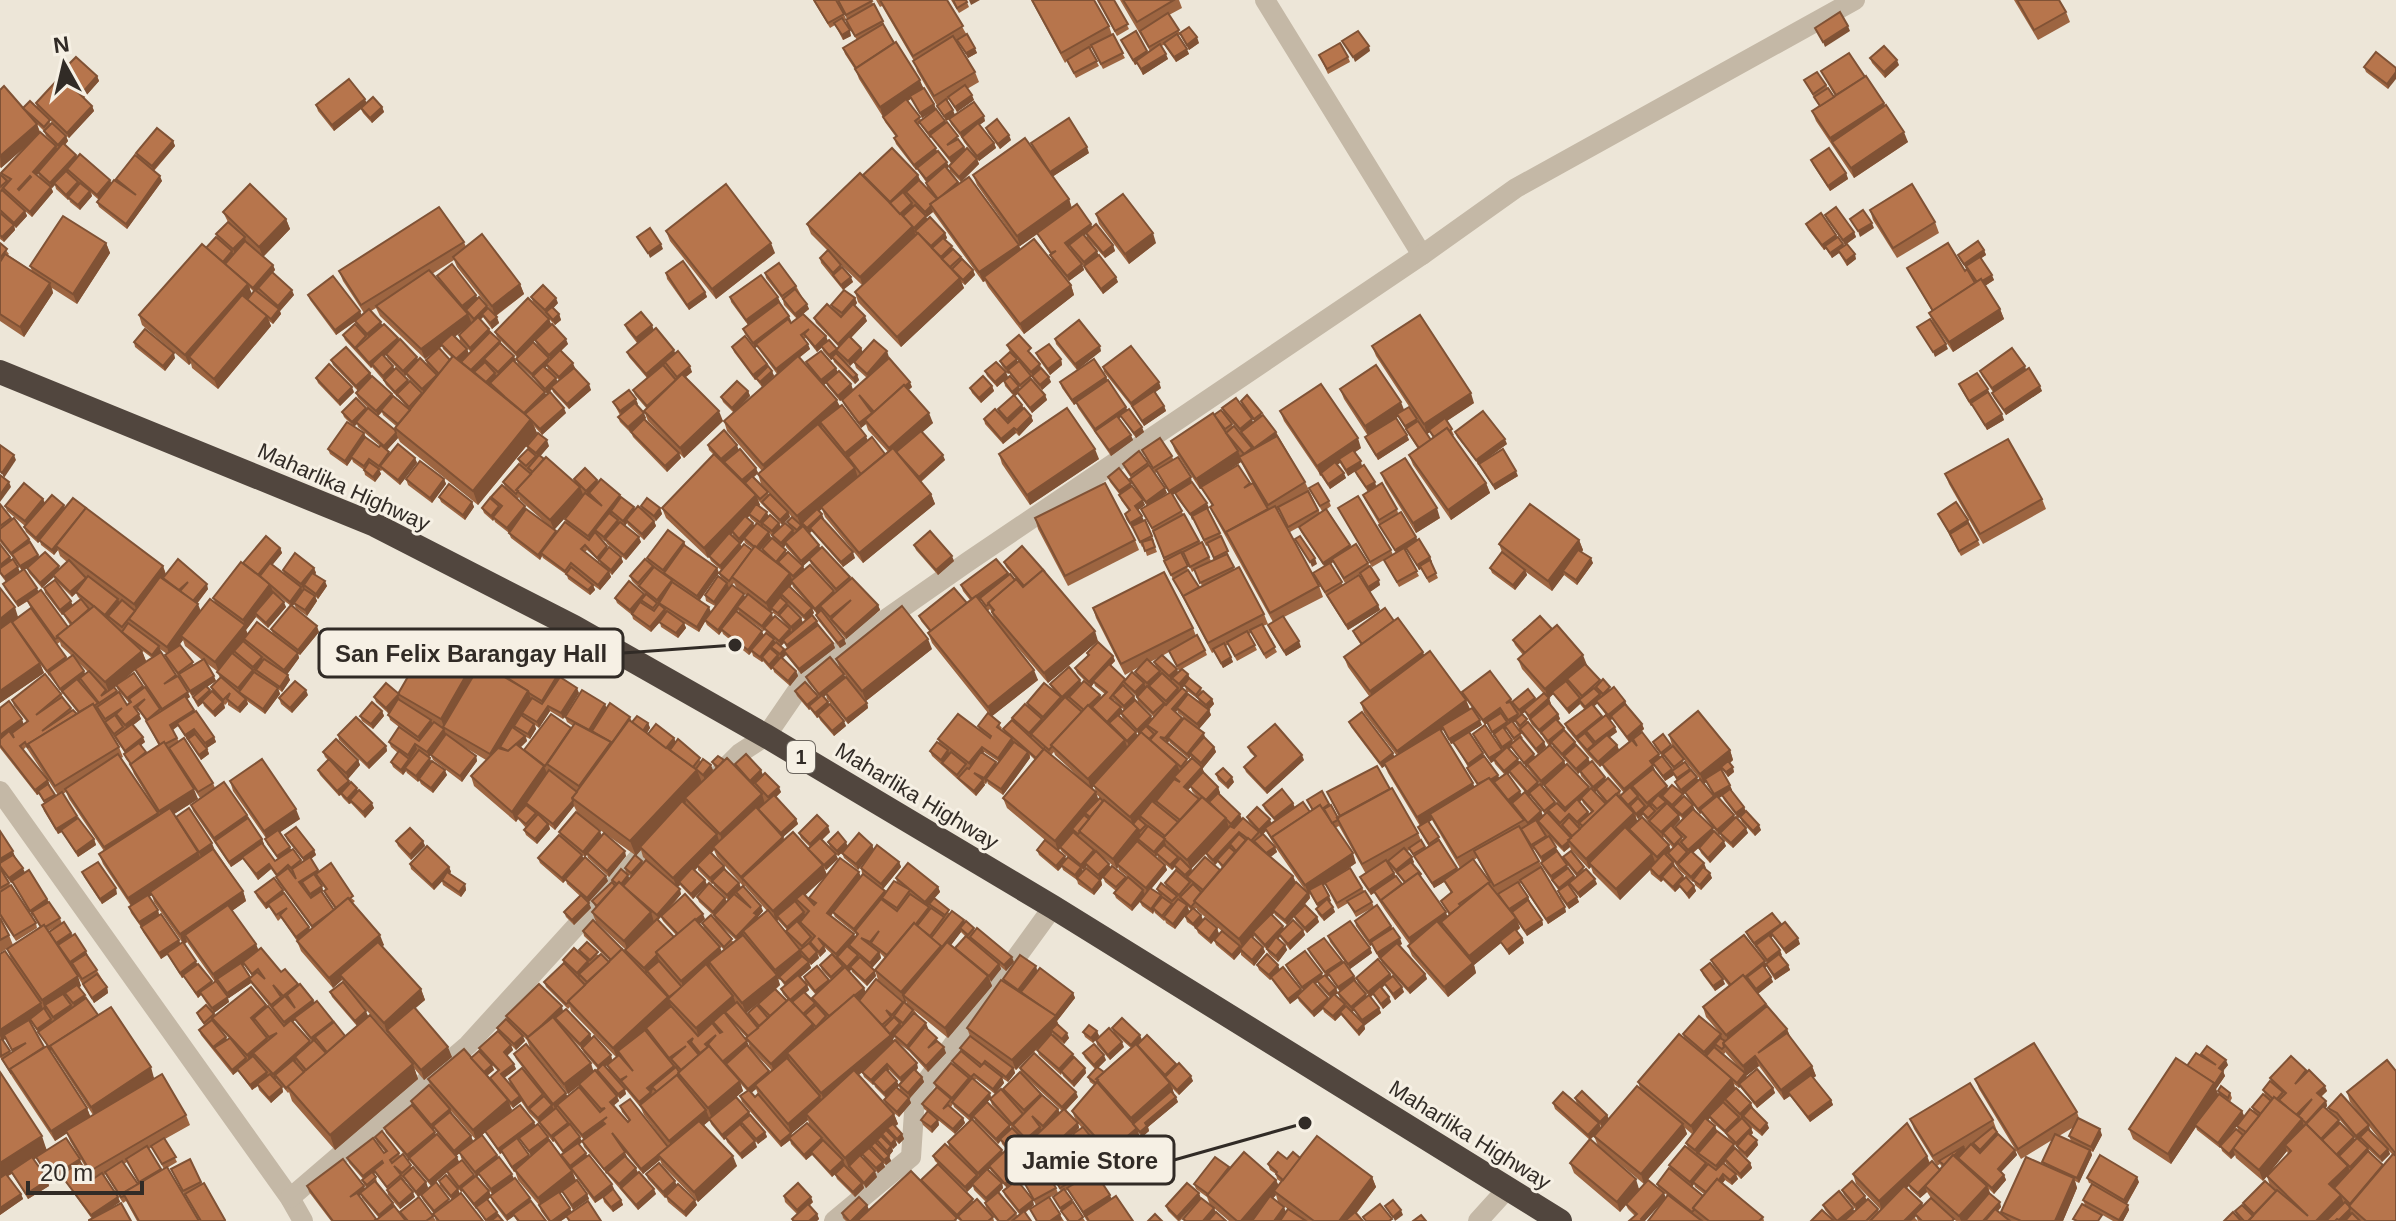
<svg xmlns="http://www.w3.org/2000/svg" width="2396" height="1221" font-family="Helvetica,sans-serif">
	<style>
		.lines { fill: none; stroke-linecap: round; stroke-linejoin: round }
		.minor { stroke: #c4b8a6; stroke-width: 20 }
		.highway { stroke: #51463e; stroke-width: 24 }
		.wall { fill: #9d6541; fill-rule: evenodd }
		.shaded-wall { fill: #805235 }
		.building { fill: #b7754c; stroke: #805235; stroke-width: 2; fill-rule: evenodd }
		.labels { text-anchor: middle; dominant-baseline: central; stroke-width: 6; stroke-linejoin: round; paint-order: stroke }
		.shield { fill: #f6f0e4; stroke: #6c665f; stroke-width: 2 }
		.shield-label { font-size: 20px; font-weight: bold; fill: #312b26 }
		.street-label { font-size: 22px; fill: #312b26; stroke: #f6f0e4 }
		.leader { fill: none; stroke: #312b26; stroke-width: 3 }
		.callout-dot { fill: #312b26; stroke: #f6f0e4; stroke-width: 3 }
		.callout { fill: #f6f0e4; stroke: #312b26; stroke-width: 3 }
		.callout-label { font-size: 24px; text-anchor: middle; font-weight: bold; fill: #312b26 }
	</style>
	<rect width="100%" height="100%" fill="#ede6d8"/>
	<g class="lines">
		<g class="minor">
			<polyline points="1265,0 1422,255"/>
			<polyline points="713,780 740,753 766,736 810,672 969,561 1422,255 1516,188 1855,0"/>
			<polyline points="0,791 290,1198 303,1221"/>
			<polyline points="290,1198 468,1045 660,834"/>
			<polyline points="834,1221 911,1157 915,1097 1053,907"/>
			<polyline points="1478,1221 1507,1189"/>
		</g>
		<polyline class="highway" points="0,372 375,525 574,627 766,736 1053,907 1560,1221"/>
	</g>
	<g class="wall">
		<polygon points="813,0 836,0 844,14 846,19 844,21 851,36 843,40 835,25 830,28"/>
		<polygon points="837,0 871,0 883,21 884,26 934,104 936,109 922,118 911,99 908,101 921,120 945,122 966,150 977,159 979,164 961,182 950,171 949,166 951,163 931,137 930,138 920,124 918,125 949,167 947,168 959,184 1019,245 1020,249 1071,285 1074,295 1024,334 988,287 985,281 983,282 933,212 926,217 927,220 945,233 947,238 945,240 973,270 975,275 965,285 961,282 964,288 901,347 858,302 855,292 862,285 837,261 853,282 843,290 821,263 820,258 828,251 811,234 807,224 864,176 918,175 920,181 933,195 927,188 926,182 917,169 916,170 896,144 894,138 896,137 885,122 883,117 859,79 856,71 845,54 843,48 857,40 847,25 846,20 847,19"/>
		<polygon points="876,0 947,0 977,53 968,58 958,41 957,42 975,72 979,82 967,89 974,100 957,112 949,99 947,101 955,115 946,121 917,71 914,61 882,6 880,7"/>
		<polygon points="951,0 966,0 969,7 959,13"/>
		<polygon points="1031,0 1109,26 1112,35 1125,58 1103,69 1092,48 1090,49 1099,66 1076,78 1067,61 1065,63"/>
		<polygon points="1097,0 1114,0 1129,29 1117,36"/>
		<polygon points="1120,0 1179,0 1182,8 1169,15 1180,33 1199,43 1189,50 1180,35 1178,36 1189,54 1176,62 1164,45 1161,46 1168,59 1143,75 1137,64 1135,65 1121,40 1148,53 1150,51"/>
		<polygon points="2014,0 2059,0 2066,12 2070,22 2038,40"/>
		<polygon points="1319,55 1348,57 1350,62 1328,74"/>
		<polygon points="1870,58 1899,65 1885,78 1872,63"/>
		<polygon points="2364,67 2396,68 2388,89 2366,72"/>
		<polygon points="1821,71 1865,77 1885,106 1908,142 1854,178 1816,121 1812,111 1819,106 1804,80 1826,85 1834,97 1835,96"/>
		<polygon points="60,73 97,76 99,81 84,98 92,106 94,111 69,138 37,108 36,103 62,78"/>
		<path d="M 0,90 L 24,109 L 51,123 L 66,136 L 68,141 L 65,145 L 76,155 L 77,158 L 110,180 L 111,183 L 117,182 L 116,179 L 138,158 L 136,153 L 173,141 L 175,146 L 154,171 L 162,181 L 127,229 L 99,207 L 97,202 L 99,200 L 91,193 L 92,196 L 80,210 L 70,202 L 69,199 L 68,200 L 56,189 L 55,185 L 52,188 L 40,177 L 38,174 L 37,175 L 51,187 L 53,192 L 32,217 L 25,211 L 27,216 L 16,228 L 14,226 L 15,230 L 4,242 L 0,239 L 0,174 L 3,177 L 1,173 L 25,147 L 1,168 L 0,167 ZM 37,124 L 44,131 L 46,136 L 54,144 L 40,132 Z"/>
		<polygon points="367,103 382,107 384,112 372,123 363,113 361,109 334,131 318,111 316,105"/>
		<polygon points="949,119 985,121 979,125 994,143 996,148 979,161 964,142 962,138 951,124"/>
		<polygon points="986,128 1011,140 1000,149 988,133"/>
		<polygon points="1031,143 1089,153 1052,177 1069,199 1072,208 1113,245 1115,251 1105,258 1087,238 1086,234 1084,236 1097,251 1098,256 1118,282 1103,294 1086,271 1084,266 1071,250 1070,246 1068,247 1082,264 1084,270 1069,281 1052,261 1051,255 1037,234 1020,246 977,185 973,175 1048,170 1033,148"/>
		<polygon points="1811,160 1846,173 1848,179 1830,191 1813,165"/>
		<polygon points="1870,210 1935,222 1939,233 1897,258 1873,220"/>
		<path d="M 223,212 L 286,219 L 290,229 L 263,257 L 273,265 L 275,270 L 272,273 L 294,295 L 280,311 L 281,314 L 273,324 L 269,321 L 271,326 L 218,389 L 192,368 L 191,363 L 189,365 L 142,325 L 139,315 L 207,248 L 218,239 L 216,234 L 228,222 ZM 250,288 L 254,292 L 247,299 Z"/>
		<polygon points="1096,214 1156,243 1129,264 1099,224"/>
		<polygon points="1825,215 1854,232 1856,237 1845,245 1827,220"/>
		<polygon points="1806,224 1836,235 1844,246 1856,259 1847,266 1839,253 1832,258 1826,249 1824,250 1808,229"/>
		<polygon points="666,231 775,253 716,299 670,241"/>
		<path d="M 464,242 L 466,247 L 520,284 L 524,294 L 496,316 L 499,323 L 492,329 L 483,317 L 480,320 L 500,341 L 515,362 L 546,395 L 566,413 L 542,435 L 534,426 L 537,433 L 478,505 L 400,442 L 398,438 L 387,450 L 390,454 L 415,458 L 417,463 L 400,485 L 382,470 L 381,471 L 379,470 L 381,474 L 375,482 L 365,475 L 364,470 L 353,462 L 352,459 L 347,466 L 330,454 L 328,449 L 353,426 L 344,417 L 342,412 L 366,408 L 367,410 L 369,409 L 358,398 L 356,393 L 358,391 L 333,365 L 331,360 L 370,373 L 372,377 L 406,406 L 386,385 L 384,381 L 372,367 L 371,368 L 345,340 L 343,335 L 357,326 L 356,321 L 336,335 L 310,300 L 308,295 L 360,311 L 361,316 L 364,313 L 343,281 L 339,271 ZM 454,260 L 457,267 L 494,314 L 487,306 L 478,298 L 437,276 L 439,281 L 432,274 ZM 376,308 L 380,316 L 425,359 L 435,351 L 426,360 L 427,365 L 418,360 L 398,338 L 382,325 L 371,311 ZM 467,327 L 459,335 L 460,341 L 471,352 L 469,354 L 467,349 L 455,336 ZM 442,346 L 443,349 L 452,358 L 450,360 L 439,348 ZM 386,355 L 388,359 L 405,376 L 406,375 L 408,378 L 423,393 L 422,394 L 394,369 L 393,366 L 384,357 ZM 382,412 L 383,415 L 396,426 L 395,428 L 395,430 L 378,416 ZM 357,424 L 358,427 L 380,446 L 379,447 L 366,438 L 364,433 L 354,426 Z"/>
		<polygon points="0,243 9,254 8,255 32,271 30,266 106,243 110,253 77,304 52,288 53,293 24,337 0,321"/>
		<polygon points="1984,250 1986,255 1981,258 1994,280 1985,286 2000,309 2004,319 1953,352 1933,323 1929,313 1932,311 1907,268 1968,271 1960,260 1958,255"/>
		<polygon points="666,273 705,292 707,297 689,310 667,279"/>
		<path d="M 765,273 L 796,286 L 809,309 L 803,314 L 826,336 L 828,341 L 837,350 L 839,347 L 816,323 L 814,318 L 833,310 L 831,305 L 855,298 L 857,303 L 855,306 L 867,321 L 851,338 L 861,348 L 863,353 L 889,357 L 882,364 L 912,387 L 908,390 L 933,423 L 922,432 L 945,460 L 921,482 L 931,494 L 935,504 L 863,563 L 825,517 L 822,509 L 819,511 L 823,520 L 855,558 L 843,567 L 812,531 L 809,533 L 820,549 L 850,577 L 850,579 L 878,605 L 880,610 L 846,639 L 821,610 L 817,614 L 812,608 L 814,613 L 808,618 L 819,626 L 833,643 L 835,648 L 801,674 L 786,655 L 782,658 L 796,671 L 798,676 L 790,686 L 774,672 L 773,668 L 771,670 L 763,661 L 762,662 L 753,656 L 752,652 L 749,655 L 723,634 L 722,631 L 719,635 L 707,625 L 705,621 L 699,632 L 684,623 L 686,628 L 678,638 L 661,627 L 660,622 L 651,632 L 633,619 L 632,615 L 617,603 L 615,598 L 644,596 L 645,594 L 632,581 L 630,576 L 649,563 L 647,558 L 684,542 L 686,546 L 717,568 L 719,573 L 700,600 L 711,612 L 715,606 L 706,601 L 705,595 L 721,578 L 719,573 L 721,570 L 711,561 L 709,557 L 708,558 L 666,518 L 662,508 L 714,455 L 709,450 L 708,445 L 739,450 L 756,468 L 758,473 L 754,477 L 768,492 L 769,495 L 770,494 L 761,484 L 758,474 L 762,471 L 727,431 L 724,421 L 733,412 L 723,402 L 721,397 L 748,391 L 750,396 L 739,407 L 777,374 L 757,347 L 755,348 L 745,334 L 743,329 L 748,325 L 731,302 L 730,297 L 780,302 L 791,323 L 797,319 L 784,305 L 783,300 L 766,278 ZM 806,338 L 817,352 L 822,347 L 823,351 L 831,360 L 833,359 L 834,362 L 855,384 L 859,380 L 857,375 L 841,358 L 850,366 L 854,362 L 856,368 L 867,378 L 842,400 L 844,405 L 861,428 L 866,424 L 868,430 L 888,452 L 885,454 L 867,441 L 824,385 L 826,383 L 828,387 L 840,401 L 853,390 L 851,384 L 837,372 L 836,368 L 806,362 L 808,367 L 799,358 L 810,349 L 804,339 ZM 758,500 L 782,525 L 790,517 L 789,514 L 792,517 L 787,522 L 789,526 L 781,527 L 779,523 L 769,516 L 759,506 L 760,505 ZM 749,516 L 751,519 L 756,523 L 754,526 L 753,523 L 747,518 ZM 732,533 L 733,537 L 741,544 L 744,540 L 745,543 L 753,549 L 752,550 L 741,546 L 740,543 L 731,535 ZM 769,533 L 772,536 L 774,540 L 762,549 L 763,553 L 760,550 L 771,538 ZM 786,545 L 786,547 L 801,564 L 787,553 L 783,548 ZM 810,560 L 811,564 L 836,592 L 835,593 L 834,591 L 804,570 L 803,566 ZM 734,583 L 736,587 L 747,596 L 745,598 L 732,585 ZM 792,584 L 793,587 L 811,607 L 790,587 ZM 783,599 L 806,621 L 803,623 L 801,618 ZM 738,610 L 739,613 L 764,631 L 765,629 L 766,633 L 764,635 L 737,611 ZM 772,610 L 773,613 L 780,618 L 787,626 L 773,618 L 770,612 ZM 774,640 L 781,646 L 784,643 L 787,648 L 785,651 L 775,643 Z"/>
		<path d="M 531,297 L 558,303 L 553,308 L 559,314 L 561,320 L 555,325 L 549,319 L 551,324 L 568,344 L 561,351 L 591,390 L 569,409 L 553,392 L 552,389 L 547,394 L 534,379 L 518,364 L 516,359 L 517,357 L 497,337 L 495,332 L 548,317 L 533,302 ZM 535,340 L 537,345 L 551,360 L 550,361 L 549,358 L 533,342 ZM 547,366 L 548,370 L 559,380 L 557,382 L 556,378 L 545,368 Z"/>
		<polygon points="625,325 652,325 653,330 692,372 686,377 723,421 684,458 679,453 681,458 667,472 633,437 631,432 635,428 630,432 620,422 618,417 620,415 613,402 638,404 637,405 646,418 645,419 676,450 648,421 644,411 647,409 635,395 633,390 647,378 629,357 627,352 637,343 627,330"/>
		<polygon points="1055,339 1101,351 1077,370 1056,344"/>
		<polygon points="134,342 175,358 165,371 135,347"/>
		<polygon points="1007,345 1032,354 1031,354 1040,364 1041,369 1051,382 1042,390 1034,381 1032,377 1009,350"/>
		<polygon points="1372,346 1474,403 1447,421 1454,435 1452,436 1486,483 1490,493 1451,520 1413,465 1409,455 1418,449 1398,417 1396,418 1409,440 1378,460 1367,442 1365,437 1368,436 1344,399 1340,389 1404,410 1418,421 1431,440 1433,438 1430,432 1427,434 1376,356"/>
		<polygon points="732,347 767,364 772,371 774,376 762,387 756,379 755,380 734,352"/>
		<polygon points="1036,353 1061,359 1062,365 1050,375 1038,358"/>
		<polygon points="1000,361 1018,362 1045,395 1047,400 1032,413 1018,394 1015,396 1022,405 1024,409 1031,416 1033,421 1019,436 1016,433 1003,444 985,424 984,419 999,414 998,409 1013,395 1005,386 1004,381 997,387 987,376 985,371 1008,377 1019,386 1020,389 1021,388 1009,373 1008,374 1002,366"/>
		<polygon points="2025,366 2026,370 2042,391 2006,415 1994,398 1992,393 1993,392 1982,376 1980,371"/>
		<polygon points="1103,367 1161,388 1155,392 1164,406 1166,411 1144,426 1132,407 1104,372"/>
		<polygon points="1106,377 1127,410 1144,432 1136,438 1121,417 1119,419 1133,440 1111,456 1078,408 1076,403 1074,405 1062,388 1060,382"/>
		<polygon points="316,378 354,392 340,406 318,383"/>
		<polygon points="1959,384 1989,394 2004,420 1987,430 1972,405 1971,406 1961,389"/>
		<polygon points="992,386 994,391 981,403 972,393 970,388"/>
		<path d="M 1241,401 L 1263,416 L 1276,432 L 1305,482 L 1320,513 L 1322,511 L 1309,488 L 1329,501 L 1331,506 L 1327,509 L 1351,547 L 1368,563 L 1380,585 L 1370,592 L 1360,574 L 1345,583 L 1333,562 L 1331,564 L 1343,585 L 1378,605 L 1380,610 L 1348,630 L 1315,578 L 1313,573 L 1324,566 L 1301,532 L 1299,527 L 1290,532 L 1279,510 L 1278,511 L 1319,586 L 1323,597 L 1284,617 L 1301,647 L 1286,656 L 1270,630 L 1268,625 L 1273,622 L 1212,512 L 1210,507 L 1212,506 L 1202,488 L 1200,489 L 1175,451 L 1171,441 L 1232,424 L 1233,427 L 1253,450 L 1242,434 L 1224,414 L 1222,408 L 1254,423 L 1255,422 L 1242,406 ZM 1241,462 L 1252,483 L 1250,484 L 1221,475 Z"/>
		<polygon points="1280,411 1361,448 1355,452 1362,466 1375,482 1376,486 1397,509 1398,513 1430,557 1432,562 1431,563 1438,578 1429,583 1421,569 1419,570 1407,549 1405,550 1419,576 1399,587 1384,560 1372,567 1338,508 1391,550 1393,555 1396,553 1365,500 1363,495 1368,492 1357,476 1355,471 1348,476 1340,463 1337,464 1346,478 1330,489 1284,421"/>
		<polygon points="1455,432 1507,444 1485,460 1518,476 1495,490 1479,465 1457,437"/>
		<path d="M 527,446 L 549,446 L 540,456 L 575,483 L 574,479 L 597,480 L 598,482 L 620,495 L 621,498 L 634,507 L 635,510 L 642,511 L 641,506 L 660,508 L 662,514 L 656,521 L 646,514 L 654,521 L 656,526 L 644,540 L 628,525 L 627,523 L 625,526 L 641,542 L 626,560 L 607,544 L 606,542 L 599,537 L 608,549 L 621,557 L 623,562 L 612,575 L 609,572 L 611,577 L 600,590 L 593,585 L 595,590 L 590,595 L 568,579 L 567,575 L 543,558 L 542,556 L 540,560 L 511,538 L 509,533 L 495,522 L 494,519 L 493,521 L 484,513 L 482,508 L 492,501 L 491,497 L 505,487 L 503,482 L 520,464 L 518,459 L 528,449 ZM 519,497 L 520,500 L 549,526 L 527,510 L 518,499 ZM 572,510 L 565,519 L 566,523 L 557,533 L 554,530 ZM 587,550 L 600,562 L 601,565 L 585,552 Z"/>
		<path d="M 1142,450 L 1172,456 L 1173,459 L 1192,482 L 1209,508 L 1208,509 L 1220,533 L 1234,569 L 1264,614 L 1268,624 L 1263,626 L 1277,652 L 1266,659 L 1251,633 L 1249,634 L 1257,650 L 1237,661 L 1228,645 L 1225,646 L 1233,662 L 1223,668 L 1214,652 L 1212,653 L 1166,566 L 1154,533 L 1141,509 L 1147,506 L 1132,484 L 1130,479 L 1131,478 L 1125,469 L 1123,464 L 1148,463 L 1167,493 L 1157,500 L 1169,493 L 1157,472 L 1155,473 ZM 1180,490 L 1175,493 L 1177,498 L 1193,519 L 1206,546 L 1208,545 L 1214,560 L 1211,561 L 1202,542 L 1200,543 L 1172,495 ZM 1184,554 L 1192,572 L 1195,570 L 1202,586 L 1199,588 L 1189,572 L 1182,555 Z"/>
		<polygon points="999,454 1099,459 1030,505 1002,464"/>
		<polygon points="1381,473 1440,518 1416,533 1385,483"/>
		<polygon points="1945,474 2042,499 2046,509 1983,544 1949,484"/>
		<polygon points="1108,477 1132,486 1145,505 1138,510 1152,536 1154,541 1153,542 1157,552 1147,556 1144,546 1142,547 1133,528 1132,528 1126,519 1125,514 1129,511 1121,500 1120,495 1110,482"/>
		<polygon points="406,479 444,479 446,484 432,503 408,485"/>
		<polygon points="439,497 472,502 474,507 465,520 441,502"/>
		<path d="M 43,499 L 45,503 L 64,505 L 65,508 L 163,566 L 166,574 L 208,589 L 197,604 L 200,611 L 215,602 L 213,598 L 244,564 L 280,548 L 282,553 L 272,565 L 284,574 L 283,570 L 314,568 L 316,573 L 315,574 L 327,586 L 318,599 L 315,596 L 317,601 L 307,616 L 296,608 L 294,604 L 292,607 L 319,632 L 300,655 L 298,654 L 299,658 L 287,674 L 290,680 L 282,692 L 278,689 L 280,694 L 265,714 L 247,701 L 248,704 L 240,713 L 228,705 L 228,702 L 225,705 L 224,704 L 225,708 L 215,717 L 204,706 L 203,703 L 198,707 L 195,702 L 193,697 L 199,692 L 192,696 L 179,678 L 190,697 L 187,699 L 195,712 L 214,737 L 216,742 L 207,748 L 209,754 L 201,760 L 178,726 L 173,730 L 179,742 L 213,783 L 215,788 L 200,798 L 179,766 L 198,799 L 174,814 L 176,818 L 214,848 L 243,891 L 246,901 L 232,911 L 256,944 L 258,950 L 281,972 L 298,984 L 345,1036 L 357,1026 L 332,997 L 330,992 L 344,983 L 342,980 L 333,988 L 301,951 L 297,941 L 281,918 L 278,921 L 269,907 L 266,909 L 257,897 L 255,892 L 274,878 L 310,930 L 312,928 L 278,882 L 276,876 L 271,869 L 258,880 L 243,859 L 231,867 L 193,811 L 191,805 L 247,815 L 262,839 L 264,844 L 263,845 L 275,861 L 278,859 L 267,844 L 266,838 L 233,791 L 230,781 L 300,819 L 280,832 L 291,850 L 301,860 L 302,862 L 304,861 L 287,840 L 285,835 L 314,850 L 316,855 L 311,859 L 319,872 L 355,901 L 353,903 L 384,945 L 382,946 L 421,989 L 425,1000 L 415,1008 L 452,1057 L 424,1080 L 414,1068 L 418,1079 L 335,1150 L 292,1101 L 289,1092 L 288,1093 L 276,1079 L 275,1080 L 282,1087 L 283,1092 L 271,1103 L 259,1090 L 258,1086 L 252,1090 L 238,1071 L 233,1075 L 201,1035 L 199,1030 L 205,1026 L 199,1018 L 197,1013 L 213,1013 L 201,995 L 198,998 L 184,977 L 182,978 L 167,954 L 161,959 L 143,932 L 141,927 L 179,940 L 180,944 L 182,942 L 154,902 L 152,895 L 149,897 L 158,910 L 159,915 L 141,927 L 131,913 L 129,907 L 131,906 L 103,864 L 99,854 L 104,851 L 69,799 L 66,792 L 63,794 L 78,818 L 94,839 L 96,845 L 78,857 L 62,832 L 58,834 L 44,811 L 42,805 L 45,804 L 39,794 L 37,795 L 0,748 L 0,708 L 24,724 L 27,722 L 14,706 L 12,700 L 61,694 L 72,710 L 77,714 L 78,713 L 40,664 L 44,673 L 0,703 L 0,588 L 18,617 L 66,657 L 67,660 L 72,656 L 61,646 L 60,642 L 57,644 L 29,605 L 28,601 L 18,607 L 5,589 L 3,584 L 6,582 L 0,574 L 0,544 L 20,572 L 22,571 L 13,558 L 0,542 L 0,504 L 12,520 L 29,539 L 39,557 L 60,569 L 67,562 L 60,556 L 58,550 L 54,555 L 41,545 L 40,541 L 38,543 L 26,532 L 24,527 L 25,526 L 7,511 L 5,506 ZM 27,568 L 29,573 L 42,588 L 54,577 L 55,580 L 72,597 L 76,593 L 78,597 L 80,599 L 73,605 L 44,588 L 45,593 L 62,615 L 63,614 L 70,625 L 68,627 L 38,592 L 24,570 ZM 273,592 L 291,606 L 271,629 L 273,634 L 248,634 L 246,630 L 256,617 L 268,628 L 286,607 ZM 183,640 L 185,646 L 202,660 L 194,665 L 178,647 ZM 139,648 L 152,658 L 139,666 L 146,661 L 142,651 ZM 160,649 L 167,654 L 165,655 L 167,661 L 178,676 L 177,677 L 159,653 L 161,651 ZM 78,662 L 88,672 L 85,674 ZM 205,662 L 217,671 L 220,678 L 211,687 L 213,692 L 211,692 L 207,687 L 216,681 ZM 135,670 L 137,674 L 156,703 L 143,686 L 123,680 ZM 116,686 L 118,690 L 129,703 L 130,702 L 127,705 L 114,688 ZM 138,710 L 146,721 L 159,746 L 147,754 L 141,745 L 145,742 L 133,725 L 141,719 L 137,711 ZM 109,730 L 125,753 L 124,754 L 126,759 L 130,764 L 134,774 L 156,810 L 121,758 L 123,757 L 119,747 ZM 26,747 L 58,795 L 55,797 L 49,786 L 48,780 L 23,750 ZM 316,877 L 326,890 L 324,891 L 326,896 L 335,909 L 334,910 L 322,892 L 323,891 L 322,886 ZM 187,942 L 215,982 L 212,983 L 197,964 L 185,944 ZM 244,965 L 252,976 L 250,978 L 243,966 ZM 218,983 L 229,998 L 251,983 L 274,1012 L 266,1005 L 215,1016 L 214,1013 L 229,1002 ZM 351,993 L 387,1033 L 389,1037 L 368,1016 ZM 295,1020 L 312,1042 L 311,1043 L 293,1022 ZM 214,1021 L 214,1023 L 229,1038 L 227,1040 L 213,1022 Z"/>
		<polygon points="1938,514 1968,520 1980,545 1961,556"/>
		<polygon points="1035,518 1135,540 1139,550 1068,586 1038,529"/>
		<polygon points="1579,540 1583,550 1582,552 1593,563 1577,585 1564,575 1552,591 1526,572 1527,575 1515,590 1492,573 1490,568 1502,552 1499,544"/>
		<polygon points="914,545 954,561 938,575 916,550"/>
		<path d="M 1004,562 L 1098,641 L 1048,683 L 1006,634 L 1038,680 L 992,716 L 1002,728 L 1000,730 L 1005,733 L 1003,729 L 1014,722 L 1012,718 L 1028,706 L 1027,703 L 1053,690 L 1050,684 L 1080,680 L 1081,683 L 1100,695 L 1101,698 L 1105,694 L 1095,686 L 1094,683 L 1091,687 L 1077,673 L 1075,668 L 1088,656 L 1087,653 L 1113,656 L 1115,661 L 1111,665 L 1126,680 L 1137,676 L 1135,672 L 1139,667 L 1125,675 L 1096,618 L 1093,608 L 1193,628 L 1196,636 L 1205,650 L 1207,655 L 1182,669 L 1188,674 L 1190,679 L 1201,688 L 1202,692 L 1212,699 L 1214,704 L 1209,710 L 1211,715 L 1199,729 L 1178,713 L 1177,710 L 1176,712 L 1214,747 L 1216,752 L 1203,768 L 1203,773 L 1218,787 L 1220,793 L 1219,794 L 1242,819 L 1254,827 L 1249,822 L 1247,817 L 1272,823 L 1275,821 L 1265,810 L 1263,805 L 1293,803 L 1295,808 L 1310,812 L 1312,811 L 1307,800 L 1322,791 L 1338,818 L 1339,817 L 1327,792 L 1390,789 L 1418,833 L 1421,840 L 1426,849 L 1429,847 L 1420,832 L 1418,827 L 1420,826 L 1388,773 L 1385,766 L 1382,768 L 1351,727 L 1349,722 L 1394,757 L 1397,756 L 1364,713 L 1361,703 L 1369,696 L 1348,667 L 1344,657 L 1361,645 L 1355,636 L 1353,631 L 1394,621 L 1424,655 L 1466,700 L 1470,709 L 1482,725 L 1469,733 L 1499,778 L 1504,774 L 1495,764 L 1494,761 L 1491,763 L 1475,739 L 1473,734 L 1502,750 L 1502,752 L 1503,751 L 1487,723 L 1485,725 L 1464,697 L 1462,692 L 1511,699 L 1512,701 L 1535,698 L 1535,700 L 1543,693 L 1522,669 L 1518,659 L 1523,655 L 1515,645 L 1513,640 L 1587,665 L 1600,682 L 1625,701 L 1627,706 L 1642,724 L 1644,729 L 1629,742 L 1612,719 L 1610,720 L 1617,732 L 1609,737 L 1617,745 L 1619,750 L 1635,743 L 1660,757 L 1662,756 L 1655,747 L 1653,742 L 1672,747 L 1698,781 L 1715,798 L 1706,782 L 1704,784 L 1672,745 L 1669,735 L 1730,750 L 1733,760 L 1730,763 L 1734,772 L 1728,777 L 1722,769 L 1721,770 L 1732,790 L 1731,791 L 1744,807 L 1746,812 L 1761,830 L 1755,836 L 1742,822 L 1740,817 L 1741,815 L 1738,818 L 1724,800 L 1722,796 L 1719,798 L 1748,833 L 1733,848 L 1722,838 L 1720,834 L 1719,835 L 1701,813 L 1700,814 L 1687,797 L 1685,793 L 1683,795 L 1677,787 L 1675,782 L 1677,781 L 1672,771 L 1674,770 L 1664,757 L 1663,758 L 1672,769 L 1674,775 L 1665,781 L 1653,765 L 1654,771 L 1668,789 L 1683,797 L 1726,846 L 1710,863 L 1701,853 L 1699,848 L 1702,845 L 1693,853 L 1704,863 L 1705,869 L 1712,878 L 1701,890 L 1695,885 L 1694,881 L 1693,882 L 1679,870 L 1674,862 L 1675,867 L 1685,879 L 1694,886 L 1696,891 L 1689,899 L 1680,887 L 1675,892 L 1663,880 L 1661,882 L 1651,874 L 1650,870 L 1620,900 L 1593,873 L 1591,867 L 1589,869 L 1571,850 L 1570,847 L 1564,852 L 1549,837 L 1568,868 L 1575,878 L 1577,877 L 1565,862 L 1563,857 L 1585,870 L 1597,884 L 1580,898 L 1570,886 L 1569,887 L 1579,902 L 1569,909 L 1560,897 L 1559,891 L 1543,868 L 1541,863 L 1542,862 L 1534,849 L 1533,850 L 1566,912 L 1548,924 L 1521,883 L 1520,884 L 1528,897 L 1530,902 L 1542,920 L 1543,925 L 1527,936 L 1518,923 L 1520,928 L 1517,931 L 1522,938 L 1524,943 L 1509,955 L 1501,943 L 1474,965 L 1476,973 L 1448,997 L 1412,956 L 1408,946 L 1410,945 L 1385,910 L 1374,893 L 1371,895 L 1362,882 L 1360,877 L 1366,874 L 1339,826 L 1335,828 L 1356,863 L 1331,880 L 1362,888 L 1372,902 L 1374,907 L 1356,917 L 1348,903 L 1338,909 L 1325,884 L 1323,885 L 1331,901 L 1329,902 L 1335,912 L 1324,921 L 1318,914 L 1316,909 L 1318,907 L 1310,894 L 1309,895 L 1310,898 L 1301,909 L 1317,917 L 1319,922 L 1307,933 L 1296,921 L 1294,917 L 1287,925 L 1275,915 L 1274,913 L 1272,915 L 1284,929 L 1303,930 L 1305,935 L 1290,950 L 1280,937 L 1278,939 L 1285,945 L 1287,950 L 1278,962 L 1269,954 L 1267,950 L 1254,936 L 1252,938 L 1263,947 L 1265,952 L 1254,966 L 1241,955 L 1241,952 L 1234,960 L 1216,945 L 1214,940 L 1235,942 L 1198,911 L 1196,908 L 1195,909 L 1201,915 L 1203,920 L 1217,928 L 1219,934 L 1211,944 L 1198,933 L 1196,928 L 1187,922 L 1185,916 L 1191,910 L 1188,907 L 1189,911 L 1175,929 L 1166,923 L 1165,920 L 1164,921 L 1155,913 L 1154,911 L 1153,914 L 1142,906 L 1140,902 L 1132,911 L 1116,898 L 1114,893 L 1116,891 L 1105,882 L 1103,877 L 1101,880 L 1102,885 L 1094,895 L 1078,884 L 1077,880 L 1063,870 L 1062,867 L 1058,871 L 1039,855 L 1037,850 L 1058,851 L 1007,808 L 1003,798 L 1035,760 L 1030,755 L 1030,758 L 1003,795 L 988,784 L 987,781 L 986,784 L 984,783 L 985,785 L 976,796 L 932,756 L 930,751 L 940,745 L 938,739 L 980,731 L 978,726 L 988,713 L 932,643 L 928,633 L 930,632 L 921,621 L 919,616 L 967,603 L 970,600 L 963,591 L 961,585 L 1008,576 L 1015,580 L 1016,579 L 1006,567 ZM 981,600 L 988,611 L 990,609 L 995,621 L 980,601 ZM 1169,652 L 1179,671 L 1181,670 L 1178,672 L 1177,669 L 1162,656 ZM 1160,657 L 1154,662 L 1156,667 L 1150,662 ZM 1185,685 L 1186,690 L 1198,699 L 1199,702 L 1188,695 L 1182,688 ZM 1125,686 L 1137,697 L 1138,702 L 1154,717 L 1152,719 L 1136,701 L 1134,696 L 1124,687 ZM 1553,694 L 1569,714 L 1580,704 L 1584,709 L 1565,724 L 1567,729 L 1588,755 L 1600,767 L 1602,765 L 1604,769 L 1624,793 L 1621,796 L 1620,791 L 1606,780 L 1590,762 L 1588,758 L 1577,746 L 1575,742 L 1557,721 L 1560,719 L 1558,714 L 1550,704 L 1551,704 L 1549,698 ZM 1114,700 L 1124,710 L 1123,712 L 1114,701 ZM 1597,703 L 1606,715 L 1602,718 L 1594,706 ZM 1525,712 L 1532,725 L 1541,734 L 1549,746 L 1535,757 L 1521,739 L 1523,738 L 1513,723 L 1515,722 L 1522,734 L 1538,754 L 1546,747 L 1544,742 L 1522,714 ZM 1121,714 L 1123,719 L 1139,734 L 1137,736 L 1136,732 L 1119,716 ZM 1506,729 L 1514,741 L 1513,742 L 1505,730 ZM 1443,730 L 1451,744 L 1454,743 L 1468,767 L 1467,768 L 1469,773 L 1477,785 L 1474,787 L 1441,731 ZM 1169,741 L 1170,743 L 1189,759 L 1191,756 L 1191,758 L 1188,761 L 1167,743 ZM 1552,744 L 1553,747 L 1578,774 L 1580,772 L 1581,776 L 1595,792 L 1596,791 L 1606,804 L 1566,766 L 1564,761 L 1550,746 ZM 1511,748 L 1542,786 L 1561,770 L 1544,785 L 1546,790 L 1565,811 L 1556,804 L 1539,785 L 1538,782 L 1519,762 L 1509,749 ZM 984,752 L 999,762 L 997,765 L 996,762 L 983,753 ZM 1054,752 L 1055,755 L 1083,781 L 1051,755 ZM 1509,773 L 1511,776 L 1525,792 L 1522,795 L 1508,774 ZM 1094,786 L 1097,795 L 1104,801 L 1098,799 L 1096,792 L 1092,789 ZM 1191,787 L 1192,791 L 1199,799 L 1188,790 ZM 1530,796 L 1545,814 L 1543,816 L 1541,811 L 1529,797 ZM 1582,800 L 1583,803 L 1591,812 L 1589,814 L 1580,802 ZM 1643,815 L 1651,826 L 1663,838 L 1664,837 L 1673,848 L 1671,850 L 1637,821 L 1636,816 L 1638,819 ZM 1679,815 L 1683,819 L 1675,827 L 1677,832 L 1684,839 L 1683,840 L 1682,837 L 1673,828 L 1680,820 ZM 1432,820 L 1460,868 L 1458,870 L 1429,822 ZM 1266,831 L 1276,848 L 1305,890 L 1296,883 L 1293,876 L 1270,857 L 1277,852 L 1275,847 L 1263,834 ZM 1060,849 L 1062,852 L 1068,857 L 1066,859 L 1058,851 ZM 1410,850 L 1434,888 L 1444,882 L 1451,893 L 1441,901 L 1449,915 L 1447,916 L 1413,864 L 1414,862 L 1407,851 ZM 1206,854 L 1208,858 L 1215,865 L 1218,862 L 1222,868 L 1220,870 L 1192,871 L 1191,869 ZM 1157,855 L 1158,858 L 1172,870 L 1175,867 L 1176,870 L 1165,883 L 1166,887 L 1157,889 L 1159,894 L 1151,889 L 1167,870 L 1165,865 L 1156,857 ZM 1104,858 L 1117,869 L 1118,867 L 1119,870 L 1134,882 L 1111,868 ZM 1477,858 L 1489,880 L 1474,860 ZM 1387,862 L 1389,862 L 1390,866 L 1404,883 L 1402,884 L 1396,876 ZM 1087,866 L 1087,868 L 1095,875 L 1083,871 L 1082,870 Z"/>
		<polygon points="816,615 844,639 846,644 840,648 818,620"/>
		<path d="M 448,646 L 441,656 L 453,664 L 466,656 L 465,651 L 508,655 L 497,672 L 504,676 L 557,676 L 559,679 L 579,693 L 563,719 L 550,711 L 539,728 L 535,725 L 536,729 L 530,739 L 526,737 L 527,741 L 521,747 L 524,750 L 571,728 L 573,726 L 567,722 L 565,717 L 607,708 L 630,717 L 632,722 L 648,723 L 650,728 L 647,733 L 648,734 L 674,738 L 676,743 L 713,770 L 716,769 L 712,762 L 724,761 L 736,768 L 735,764 L 761,770 L 763,775 L 781,792 L 776,797 L 796,819 L 798,824 L 783,837 L 784,839 L 809,849 L 810,847 L 801,838 L 799,833 L 830,832 L 822,840 L 838,859 L 826,870 L 824,868 L 827,875 L 861,877 L 885,891 L 886,893 L 897,883 L 896,878 L 938,887 L 940,892 L 934,898 L 950,914 L 975,930 L 1014,962 L 1006,971 L 1000,966 L 1001,969 L 990,981 L 992,986 L 948,1038 L 914,1010 L 946,1053 L 928,1072 L 909,1051 L 896,1041 L 895,1037 L 893,1039 L 894,1042 L 918,1068 L 916,1071 L 922,1077 L 924,1082 L 910,1098 L 900,1090 L 899,1086 L 897,1088 L 909,1098 L 911,1103 L 899,1117 L 888,1108 L 894,1114 L 898,1124 L 895,1126 L 902,1134 L 904,1139 L 899,1144 L 895,1140 L 897,1145 L 893,1149 L 892,1148 L 893,1151 L 889,1156 L 891,1161 L 886,1165 L 883,1163 L 885,1167 L 878,1173 L 864,1159 L 863,1155 L 861,1157 L 877,1177 L 866,1188 L 863,1184 L 864,1188 L 855,1197 L 837,1179 L 835,1174 L 832,1177 L 812,1155 L 806,1160 L 791,1144 L 790,1140 L 781,1147 L 742,1102 L 740,1096 L 747,1091 L 740,1083 L 743,1091 L 736,1097 L 765,1132 L 767,1137 L 758,1144 L 743,1127 L 742,1124 L 741,1125 L 757,1147 L 742,1159 L 727,1142 L 726,1138 L 724,1140 L 711,1124 L 710,1120 L 704,1125 L 737,1166 L 698,1202 L 662,1165 L 660,1160 L 643,1174 L 624,1151 L 626,1158 L 656,1194 L 638,1210 L 584,1147 L 582,1141 L 584,1140 L 571,1125 L 582,1142 L 579,1145 L 621,1200 L 623,1205 L 613,1212 L 604,1202 L 603,1198 L 595,1203 L 573,1173 L 576,1180 L 587,1194 L 589,1199 L 573,1210 L 562,1192 L 560,1194 L 572,1212 L 601,1221 L 568,1221 L 567,1217 L 561,1221 L 548,1221 L 541,1211 L 539,1205 L 518,1180 L 515,1171 L 514,1172 L 502,1153 L 500,1154 L 485,1132 L 482,1135 L 514,1179 L 530,1198 L 532,1203 L 546,1221 L 517,1221 L 514,1216 L 507,1221 L 492,1201 L 491,1197 L 488,1199 L 503,1221 L 485,1221 L 477,1208 L 476,1209 L 462,1191 L 461,1192 L 448,1176 L 447,1172 L 431,1186 L 386,1133 L 384,1128 L 412,1106 L 411,1101 L 431,1087 L 428,1079 L 471,1058 L 480,1052 L 479,1048 L 499,1032 L 497,1028 L 508,1021 L 506,1016 L 563,1011 L 590,1034 L 592,1039 L 611,1055 L 612,1060 L 605,1066 L 609,1070 L 607,1065 L 616,1057 L 571,1011 L 570,1007 L 568,1009 L 546,987 L 544,982 L 564,964 L 563,960 L 580,954 L 579,950 L 599,955 L 609,962 L 610,961 L 584,936 L 583,931 L 626,953 L 625,949 L 596,922 L 592,912 L 596,908 L 592,901 L 613,884 L 612,880 L 630,879 L 632,877 L 626,873 L 625,868 L 635,855 L 586,820 L 602,836 L 626,856 L 609,877 L 588,858 L 587,855 L 585,857 L 568,843 L 582,855 L 583,859 L 608,881 L 588,903 L 591,908 L 574,925 L 566,917 L 564,912 L 580,896 L 567,884 L 566,880 L 563,883 L 540,863 L 538,858 L 561,837 L 559,832 L 577,812 L 574,806 L 555,830 L 549,825 L 550,829 L 537,844 L 526,835 L 524,830 L 526,828 L 518,819 L 516,822 L 474,786 L 471,776 L 486,760 L 461,745 L 476,756 L 477,761 L 462,782 L 433,760 L 431,755 L 439,743 L 429,757 L 431,762 L 447,775 L 433,793 L 421,784 L 419,780 L 418,782 L 407,773 L 406,771 L 403,775 L 393,767 L 391,762 L 398,753 L 391,747 L 389,742 L 399,727 L 390,720 L 388,713 L 376,702 L 374,697 L 398,693 L 429,650 ZM 641,850 L 643,857 L 652,865 L 643,864 L 642,861 L 636,855 ZM 714,850 L 717,857 L 744,887 L 745,886 L 767,911 L 758,918 L 758,917 L 763,911 L 741,888 L 739,883 L 726,870 L 724,866 L 712,853 ZM 698,867 L 698,870 L 712,884 L 713,883 L 714,886 L 728,900 L 727,902 L 725,898 L 697,897 L 699,902 L 714,916 L 716,921 L 736,940 L 734,942 L 702,923 L 704,928 L 724,950 L 722,952 L 699,924 L 705,919 L 670,908 L 681,894 L 677,887 L 680,885 L 693,899 L 707,885 L 705,880 L 695,870 ZM 826,876 L 809,898 L 810,900 L 805,895 ZM 833,913 L 835,917 L 856,934 L 856,937 L 831,916 ZM 661,917 L 663,921 L 676,935 L 674,937 L 658,920 ZM 778,920 L 787,930 L 788,934 L 777,921 ZM 961,932 L 965,936 L 955,948 L 951,945 ZM 824,947 L 832,954 L 820,965 L 822,970 L 831,980 L 829,982 L 829,980 L 804,977 L 805,982 L 816,995 L 812,998 L 814,1002 L 805,993 L 809,990 L 807,985 L 800,977 L 811,968 L 809,963 L 811,965 L 819,958 L 817,953 L 820,957 L 826,951 ZM 880,953 L 885,958 L 875,970 L 878,980 L 905,1003 L 906,1001 L 907,1004 L 865,992 L 864,988 L 849,972 L 851,969 L 852,972 L 867,986 L 876,976 L 872,968 L 881,958 ZM 778,979 L 780,979 L 785,986 L 781,989 L 783,994 L 788,1000 L 787,1001 L 776,989 L 780,985 ZM 766,997 L 758,1004 L 760,1009 L 748,1013 L 749,1017 L 746,1013 ZM 726,1015 L 747,1038 L 750,1048 L 772,1071 L 770,1073 L 748,1047 L 749,1046 ZM 567,1034 L 582,1049 L 584,1053 L 598,1069 L 597,1070 L 599,1075 L 594,1072 ZM 522,1035 L 527,1040 L 530,1048 L 568,1094 L 580,1085 L 581,1089 L 567,1097 L 514,1054 L 516,1059 L 534,1082 L 509,1079 L 510,1085 L 504,1078 L 516,1069 L 507,1055 L 513,1050 L 510,1044 L 516,1050 L 525,1041 ZM 490,1063 L 498,1071 L 490,1080 L 487,1076 L 494,1070 ZM 889,1070 L 901,1082 L 899,1085 L 888,1071 ZM 862,1072 L 864,1077 L 873,1085 L 874,1084 L 875,1087 L 886,1098 L 884,1100 L 886,1105 L 858,1075 ZM 622,1085 L 641,1108 L 644,1115 L 668,1147 L 620,1106 L 622,1112 L 629,1121 L 628,1122 L 614,1105 L 619,1101 L 617,1096 L 613,1091 L 620,1099 L 626,1094 ZM 756,1089 L 758,1094 L 755,1097 L 751,1093 ZM 521,1101 L 529,1113 L 539,1123 L 541,1127 L 553,1142 L 554,1141 L 563,1153 L 563,1158 L 548,1137 L 535,1126 L 534,1122 L 501,1119 L 512,1110 L 509,1104 L 513,1108 ZM 451,1111 L 476,1140 L 464,1149 L 473,1141 L 471,1136 L 452,1114 ZM 808,1120 L 809,1124 L 829,1145 L 822,1138 L 792,1136 L 791,1134 ZM 434,1129 L 456,1156 L 460,1153 L 461,1158 L 476,1176 L 475,1177 L 459,1162 L 457,1157 L 436,1135 L 433,1130 ZM 520,1139 L 531,1156 L 530,1157 L 518,1140 ZM 479,1175 L 492,1194 L 491,1196 L 489,1191 L 477,1177 Z"/>
		<polygon points="932,649 866,701 844,674 845,678 867,703 868,708 848,724 827,699 826,695 824,697 846,726 834,736 820,720 819,717 817,718 810,709 809,710 797,696 795,691 819,698 820,697 808,682 806,677 840,669 836,659"/>
		<polygon points="308,695 292,713 281,704 279,698"/>
		<polygon points="382,711 384,716 373,729 362,721 360,716"/>
		<polygon points="338,735 386,746 387,751 369,769 339,740"/>
		<polygon points="1248,747 1304,760 1267,794 1246,772 1244,767 1255,757 1250,752"/>
		<polygon points="323,752 358,760 360,765 348,779 341,772 350,783 374,808 365,818 351,803 349,804 343,798 341,795 339,796 320,775 318,770 328,760 325,757"/>
		<polygon points="1216,774 1234,782 1228,789 1218,780"/>
		<path d="M 0,831 L 25,873 L 47,899 L 60,918 L 62,924 L 48,931 L 71,933 L 88,956 L 107,987 L 108,993 L 94,1003 L 72,967 L 81,986 L 79,987 L 98,1015 L 154,1078 L 142,1086 L 186,1115 L 190,1125 L 165,1139 L 177,1162 L 167,1168 L 199,1221 L 137,1221 L 126,1201 L 123,1203 L 105,1174 L 104,1176 L 118,1197 L 120,1202 L 92,1219 L 62,1177 L 52,1183 L 37,1158 L 34,1159 L 49,1186 L 28,1199 L 12,1174 L 8,1176 L 21,1194 L 23,1199 L 0,1215 L 0,1072 L 47,1150 L 82,1165 L 92,1180 L 93,1180 L 70,1141 L 67,1133 L 55,1141 L 13,1078 L 0,1057 L 0,954 L 11,959 L 7,949 L 40,927 L 12,882 L 11,883 L 4,873 L 10,885 L 36,923 L 37,928 L 16,941 L 0,917 ZM 30,1022 L 31,1022 L 54,1055 L 93,1115 L 90,1116 L 87,1108 L 44,1047 ZM 5,1039 L 13,1052 L 11,1053 L 3,1040 ZM 152,1147 L 164,1169 L 162,1170 L 149,1149 ZM 127,1162 L 139,1184 L 138,1184 L 124,1164 Z"/>
		<polygon points="396,841 423,841 425,846 411,860 398,846"/>
		<polygon points="828,842 848,846 872,845 874,850 899,862 901,867 883,889 862,873 861,868 871,854 858,870 844,858 842,853 845,850 838,856 830,847"/>
		<polygon points="410,864 449,867 451,872 449,874 465,884 466,890 461,897 443,885 442,881 434,890 411,869"/>
		<polygon points="82,872 117,894 102,904 84,877"/>
		<polygon points="0,918 9,935 13,945 0,953"/>
		<polygon points="1355,921 1391,926 1402,944 1399,945 1425,974 1427,979 1410,994 1382,963 1380,958 1381,957 1379,958 1372,945 1370,946 1356,926"/>
		<polygon points="1781,925 1800,944 1786,954 1773,936 1771,938 1780,950 1781,956 1788,965 1790,970 1775,980 1768,969 1766,964 1767,963 1748,937 1746,932"/>
		<polygon points="1328,936 1370,948 1372,953 1350,969 1330,942"/>
		<path d="M 1308,949 L 1342,961 L 1354,976 L 1356,981 L 1367,997 L 1369,996 L 1358,983 L 1356,978 L 1390,974 L 1404,992 L 1395,1000 L 1385,985 L 1382,988 L 1389,997 L 1391,1002 L 1383,1009 L 1373,995 L 1371,997 L 1379,1008 L 1381,1013 L 1364,1025 L 1365,1029 L 1359,1036 L 1341,1015 L 1335,1021 L 1324,1012 L 1323,1009 L 1314,1017 L 1299,1001 L 1298,998 L 1290,1004 L 1271,979 L 1270,980 L 1259,970 L 1257,965 L 1280,970 L 1301,989 L 1302,991 L 1303,990 L 1288,970 L 1286,965 L 1322,973 L 1323,977 L 1327,977 L 1310,954 ZM 1329,976 L 1340,992 L 1338,993 L 1340,999 L 1352,1012 L 1354,1011 L 1361,1021 L 1335,995 L 1338,993 L 1336,988 L 1327,977 ZM 1318,982 L 1319,986 L 1330,998 L 1329,1000 L 1315,984 Z"/>
		<path d="M 1711,960 L 1767,966 L 1765,968 L 1773,982 L 1758,993 L 1767,1006 L 1787,1029 L 1790,1037 L 1812,1066 L 1816,1076 L 1813,1078 L 1831,1100 L 1833,1105 L 1810,1122 L 1790,1096 L 1784,1100 L 1759,1066 L 1746,1076 L 1747,1077 L 1773,1088 L 1775,1093 L 1757,1108 L 1740,1087 L 1739,1088 L 1734,1084 L 1735,1088 L 1731,1093 L 1752,1108 L 1769,1128 L 1762,1136 L 1744,1121 L 1743,1118 L 1742,1119 L 1751,1128 L 1753,1133 L 1751,1135 L 1758,1145 L 1747,1158 L 1739,1151 L 1737,1147 L 1728,1138 L 1727,1135 L 1711,1121 L 1710,1118 L 1708,1120 L 1715,1126 L 1717,1131 L 1734,1144 L 1735,1149 L 1750,1163 L 1752,1168 L 1741,1179 L 1726,1164 L 1725,1162 L 1724,1164 L 1738,1179 L 1732,1185 L 1725,1180 L 1722,1184 L 1763,1217 L 1764,1221 L 1648,1221 L 1662,1203 L 1635,1216 L 1628,1209 L 1626,1205 L 1620,1212 L 1574,1173 L 1570,1163 L 1590,1140 L 1555,1109 L 1553,1103 L 1577,1104 L 1575,1098 L 1607,1115 L 1609,1119 L 1640,1088 L 1638,1082 L 1684,1038 L 1683,1034 L 1719,1032 L 1706,1017 L 1703,1007 L 1729,986 L 1713,965 ZM 1726,1052 L 1726,1053 L 1739,1068 L 1724,1054 ZM 1599,1124 L 1602,1127 L 1594,1136 L 1598,1146 L 1644,1184 L 1687,1134 L 1685,1128 L 1692,1134 L 1686,1143 L 1688,1148 L 1669,1165 L 1671,1170 L 1657,1184 L 1659,1189 L 1667,1195 L 1665,1198 L 1630,1200 L 1639,1189 L 1590,1140 L 1601,1128 ZM 1694,1184 L 1695,1187 L 1704,1194 L 1703,1196 L 1692,1187 Z"/>
		<path d="M 1036,966 L 1037,971 L 1073,993 L 1075,998 L 1057,1021 L 1059,1026 L 1069,1038 L 1064,1044 L 1053,1036 L 1052,1033 L 1051,1035 L 1085,1068 L 1086,1073 L 1074,1087 L 1063,1076 L 1062,1073 L 1061,1075 L 1039,1055 L 1037,1050 L 1048,1038 L 1016,1070 L 1014,1068 L 1015,1073 L 1008,1082 L 1002,1078 L 1004,1083 L 995,1094 L 976,1079 L 975,1080 L 990,1093 L 991,1098 L 1005,1094 L 1003,1089 L 1041,1094 L 1058,1109 L 1060,1113 L 1062,1111 L 1021,1073 L 1020,1068 L 1078,1097 L 1066,1110 L 1078,1123 L 1079,1128 L 1075,1133 L 1082,1128 L 1076,1121 L 1072,1111 L 1094,1085 L 1090,1082 L 1088,1077 L 1095,1069 L 1085,1058 L 1083,1053 L 1106,1060 L 1098,1068 L 1103,1072 L 1131,1048 L 1114,1033 L 1112,1028 L 1142,1040 L 1176,1064 L 1193,1081 L 1179,1095 L 1173,1089 L 1173,1094 L 1178,1102 L 1148,1127 L 1149,1131 L 1142,1137 L 1138,1132 L 1140,1138 L 1113,1163 L 1092,1139 L 1109,1166 L 1098,1173 L 1086,1157 L 1084,1152 L 1075,1139 L 1073,1134 L 1051,1155 L 1092,1168 L 1111,1199 L 1133,1221 L 1087,1221 L 1068,1190 L 1065,1191 L 1085,1221 L 1067,1221 L 1053,1197 L 1061,1191 L 1043,1160 L 1031,1147 L 1029,1144 L 1028,1145 L 1023,1139 L 1038,1156 L 1040,1161 L 1035,1166 L 1056,1188 L 1058,1193 L 1049,1198 L 1064,1221 L 1036,1221 L 1030,1209 L 1036,1205 L 1020,1176 L 1012,1184 L 1034,1205 L 1025,1213 L 1031,1221 L 997,1221 L 986,1208 L 985,1203 L 986,1202 L 974,1190 L 973,1186 L 967,1192 L 935,1161 L 933,1156 L 972,1170 L 949,1147 L 948,1142 L 970,1121 L 954,1107 L 953,1104 L 951,1107 L 963,1118 L 965,1123 L 955,1134 L 938,1120 L 939,1125 L 932,1133 L 923,1125 L 921,1120 L 928,1112 L 924,1109 L 922,1104 L 936,1088 L 934,1083 L 954,1065 L 952,1061 L 962,1051 L 960,1048 L 970,1036 L 967,1028 L 1004,983 L 1003,979 ZM 990,1099 L 992,1105 L 1015,1131 L 1011,1129 L 987,1102 ZM 974,1118 L 975,1121 L 998,1144 L 1001,1140 L 1002,1144 L 1013,1156 L 1015,1154 L 1016,1157 L 1028,1170 L 1024,1172 L 1022,1167 L 1003,1153 L 972,1120 ZM 990,1169 L 991,1171 L 1007,1188 L 1003,1191 L 1005,1196 L 1020,1215 L 1018,1216 L 999,1192 L 1003,1188 L 1002,1183 L 988,1170 Z"/>
		<polygon points="1701,970 1725,984 1715,991 1703,975"/>
		<polygon points="1097,1031 1099,1036 1093,1043 1085,1037 1083,1032"/>
		<polygon points="1096,1040 1124,1047 1110,1060 1097,1045"/>
		<path d="M 2201,1054 L 2228,1065 L 2223,1071 L 2225,1076 L 2216,1089 L 2218,1094 L 2212,1103 L 2219,1094 L 2218,1091 L 2230,1093 L 2232,1098 L 2230,1102 L 2242,1111 L 2244,1116 L 2254,1112 L 2252,1107 L 2265,1095 L 2263,1090 L 2272,1083 L 2270,1078 L 2306,1070 L 2327,1091 L 2321,1097 L 2326,1101 L 2327,1106 L 2325,1108 L 2330,1112 L 2328,1108 L 2370,1130 L 2387,1149 L 2350,1102 L 2347,1092 L 2396,1071 L 2396,1221 L 2224,1221 L 2237,1216 L 2235,1211 L 2244,1207 L 2243,1203 L 2270,1186 L 2267,1176 L 2263,1181 L 2236,1158 L 2235,1155 L 2231,1159 L 2222,1151 L 2221,1147 L 2220,1148 L 2197,1130 L 2196,1127 L 2171,1164 L 2133,1139 L 2129,1129 L 2187,1066 L 2202,1057 ZM 2333,1115 L 2339,1119 L 2356,1139 L 2355,1140 ZM 2237,1126 L 2238,1130 L 2225,1142 ZM 2368,1149 L 2382,1162 L 2390,1154 L 2388,1150 L 2392,1154 L 2383,1165 L 2369,1152 ZM 2287,1151 L 2288,1154 L 2267,1175 Z"/>
		<path d="M 1975,1079 L 2077,1112 L 2079,1118 L 2102,1135 L 2093,1152 L 2091,1151 L 2092,1155 L 2079,1183 L 2075,1181 L 2077,1188 L 2063,1221 L 1956,1221 L 1933,1200 L 1954,1221 L 1918,1221 L 1916,1216 L 1915,1218 L 1918,1221 L 1834,1221 L 1825,1210 L 1823,1205 L 1854,1211 L 1856,1210 L 1844,1195 L 1842,1190 L 1867,1200 L 1879,1211 L 1881,1210 L 1856,1184 L 1853,1174 L 1927,1156 L 1930,1163 L 1940,1170 L 1942,1167 L 1940,1164 L 1937,1166 L 1914,1129 L 1910,1119 L 1993,1120 L 1998,1134 L 2015,1150 L 2017,1155 L 2001,1172 L 2004,1175 L 2006,1180 L 1994,1194 L 1989,1189 L 1990,1194 L 2001,1207 L 1998,1211 L 2002,1215 L 2001,1212 L 2043,1164 L 2042,1162 L 2052,1140 L 2021,1159 L 1979,1089 ZM 2074,1127 L 2069,1136 L 2071,1141 L 2059,1136 ZM 1909,1186 L 1910,1189 L 1920,1198 L 1927,1192 L 1931,1198 L 1923,1206 L 1922,1203 L 1907,1188 Z"/>
		<path d="M 375,1137 L 399,1153 L 400,1156 L 426,1182 L 428,1188 L 418,1197 L 402,1176 L 415,1197 L 400,1209 L 388,1195 L 387,1189 L 375,1173 L 374,1174 L 376,1177 L 377,1183 L 393,1203 L 402,1216 L 400,1212 L 433,1216 L 436,1221 L 331,1221 L 309,1192 L 307,1186 L 365,1189 L 367,1188 L 364,1185 L 362,1180 L 363,1179 L 349,1163 L 347,1158 L 384,1153 L 385,1152 L 377,1142 ZM 361,1195 L 362,1198 L 379,1218 L 377,1220 L 359,1196 Z"/>
		<path d="M 1300,1158 L 1372,1177 L 1376,1187 L 1356,1214 L 1363,1221 L 1229,1221 L 1214,1208 L 1216,1213 L 1226,1221 L 1184,1221 L 1183,1219 L 1210,1205 L 1207,1197 L 1196,1189 L 1194,1184 L 1229,1167 L 1229,1169 L 1276,1180 L 1279,1186 L 1281,1182 L 1277,1179 L 1276,1174 L 1270,1170 L 1268,1164 L 1287,1159 ZM 1276,1195 L 1278,1202 L 1292,1212 L 1286,1212 L 1273,1198 Z"/>
		<polygon points="190,1159 202,1184 204,1183 226,1221 200,1221 186,1196 185,1196 171,1169"/>
		<polygon points="646,1174 697,1205 686,1217 668,1202 666,1196 669,1194 665,1198 648,1179"/>
		<polygon points="2087,1178 2139,1182 2127,1204 2129,1210 2123,1221 2113,1221 2085,1205 2083,1200 2092,1184 2089,1183"/>
		<polygon points="439,1181 458,1189 460,1194 483,1221 436,1221 434,1214 423,1200 421,1195 450,1201 452,1200 440,1186"/>
		<polygon points="922,1182 974,1201 993,1217 994,1221 960,1221 950,1212 957,1221 846,1221 843,1218 842,1213 867,1205 869,1210"/>
		<polygon points="784,1196 813,1202 809,1206 817,1214 819,1219 817,1221 792,1221 792,1219 797,1214 785,1202"/>
		<polygon points="1201,1198 1180,1221 1178,1221 1168,1211 1166,1206"/>
	</g>
	<g class="shaded-wall">
		<polygon points="969,0 980,0 971,5"/>
		<polygon points="1848,26 1850,31 1825,47 1823,42"/>
		<polygon points="850,30 851,36 843,40 842,35"/>
		<polygon points="1197,37 1199,43 1189,50 1187,45"/>
		<polygon points="1369,46 1370,51 1355,62 1353,57"/>
		<polygon points="975,48 977,53 968,58 966,53"/>
		<polygon points="1187,49 1189,54 1176,62 1174,57"/>
		<polygon points="1147,51 1149,56 1135,65 1133,60"/>
		<polygon points="1166,54 1168,59 1143,75 1141,69"/>
		<polygon points="1897,60 1899,65 1885,78 1884,72"/>
		<polygon points="2396,72 2396,79 2388,89 2387,84"/>
		<polygon points="97,76 99,81 84,98 82,93"/>
		<polygon points="920,80 924,90 883,117 880,107"/>
		<polygon points="972,95 974,100 957,112 955,107"/>
		<polygon points="365,99 367,104 334,131 332,125"/>
		<polygon points="1884,103 1888,113 1832,142 1834,148 1830,138"/>
		<polygon points="934,104 936,109 922,118 920,113"/>
		<polygon points="92,106 94,111 69,138 67,133"/>
		<polygon points="382,107 384,112 372,123 370,118"/>
		<polygon points="953,110 955,115 946,121 944,116"/>
		<polygon points="984,116 985,121 962,138 960,133"/>
		<polygon points="945,121 946,126 930,135 931,137 930,138 928,133"/>
		<polygon points="37,124 40,134 1,168 0,156"/>
		<polygon points="1904,132 1908,142 1854,178 1851,168"/>
		<polygon points="1009,135 1011,140 1000,149 998,144"/>
		<polygon points="66,136 68,141 60,150 58,145"/>
		<polygon points="173,141 175,146 153,171 152,166"/>
		<polygon points="994,143 996,148 979,161 977,156"/>
		<polygon points="56,146 58,151 35,177 33,172"/>
		<polygon points="964,147 966,152 951,163 949,158"/>
		<polygon points="1087,147 1089,153 1052,177 1050,172"/>
		<polygon points="936,148 937,154 916,170 914,165"/>
		<polygon points="76,155 78,160 52,188 50,183"/>
		<polygon points="977,159 979,164 961,182 959,177"/>
		<polygon points="947,162 949,167 927,184 926,179"/>
		<polygon points="1846,173 1848,179 1830,191 1828,186"/>
		<polygon points="918,175 920,180 892,206 890,202"/>
		<polygon points="160,176 162,181 127,229 126,224"/>
		<polygon points="110,180 112,185 99,200 97,195"/>
		<polygon points="78,182 80,187 68,200 66,195"/>
		<polygon points="51,187 53,192 32,217 30,212"/>
		<polygon points="90,191 92,196 80,210 78,205"/>
		<polygon points="1069,199 1072,210 1020,246 1017,236"/>
		<polygon points="912,203 914,208 901,220 899,215"/>
		<polygon points="931,207 933,212 927,217 925,212"/>
		<polygon points="25,211 27,216 16,228 14,223"/>
		<polygon points="926,216 928,221 916,233 914,228"/>
		<polygon points="286,219 290,229 263,257 259,247"/>
		<polygon points="1872,223 1874,228 1860,237 1858,231"/>
		<polygon points="1091,224 1093,229 1067,248 1065,243"/>
		<polygon points="14,225 15,230 4,242 2,237"/>
		<polygon points="913,226 916,237 863,287 860,277"/>
		<polygon points="1854,232 1856,237 1845,245 1843,240"/>
		<polygon points="945,233 947,238 934,250 931,246"/>
		<polygon points="1153,233 1156,243 1129,264 1125,254"/>
		<polygon points="1836,235 1838,240 1824,250 1822,245"/>
		<polygon points="245,237 246,242 235,254 233,249"/>
		<polygon points="106,243 110,253 77,304 73,294"/>
		<polygon points="771,243 775,253 716,299 712,289"/>
		<polygon points="661,244 663,249 650,258 648,253"/>
		<polygon points="1843,244 1845,249 1838,250 1839,253 1832,258 1830,253"/>
		<polygon points="1019,245 1022,255 984,277 985,281 983,282 979,272"/>
		<polygon points="1113,245 1115,251 1105,258 1103,253"/>
		<polygon points="952,246 954,252 943,262 941,257"/>
		<polygon points="1984,250 1986,255 1966,269 1964,264"/>
		<polygon points="232,251 234,256 225,267 223,262"/>
		<polygon points="1097,251 1099,257 1085,267 1084,262"/>
		<polygon points="1855,254 1856,259 1847,266 1846,261"/>
		<polygon points="1082,264 1084,270 1069,281 1067,276"/>
		<polygon points="273,265 275,270 255,293 253,288"/>
		<polygon points="973,270 975,275 965,285 963,280"/>
		<polygon points="1992,275 1994,280 1980,289 1978,284"/>
		<polygon points="851,277 853,282 843,290 841,285"/>
		<polygon points="1116,277 1118,282 1103,294 1101,289"/>
		<polygon points="960,278 964,288 901,347 897,337"/>
		<polygon points="50,283 53,293 24,337 20,327"/>
		<polygon points="248,284 252,294 193,361 189,357 191,363 189,365 185,355"/>
		<polygon points="520,284 524,294 495,316 492,306"/>
		<polygon points="1071,285 1074,295 1024,334 1020,324"/>
		<polygon points="292,290 294,295 280,311 278,306"/>
		<polygon points="705,292 707,297 689,310 687,305"/>
		<polygon points="476,295 478,300 464,312 462,306"/>
		<polygon points="778,297 780,302 748,325 746,320"/>
		<polygon points="556,298 558,303 548,314 546,312 547,315 545,310"/>
		<polygon points="855,298 857,303 843,319 842,313"/>
		<polygon points="807,304 809,309 797,319 795,314"/>
		<polygon points="487,306 489,311 482,314 483,317 476,324 474,319"/>
		<polygon points="279,309 281,314 273,324 271,319"/>
		<polygon points="2000,309 2004,319 1953,352 1949,342"/>
		<polygon points="360,311 362,316 336,335 335,330"/>
		<polygon points="468,314 472,324 425,359 421,349"/>
		<polygon points="559,314 561,320 555,325 553,320"/>
		<polygon points="267,316 271,326 218,389 214,379"/>
		<polygon points="789,316 791,321 755,348 753,343"/>
		<polygon points="865,316 867,321 840,349 838,344"/>
		<polygon points="497,317 499,323 492,329 490,323"/>
		<polygon points="549,319 551,324 517,358 516,353"/>
		<polygon points="381,322 383,327 369,339 367,334"/>
		<polygon points="652,325 654,331 637,343 636,338"/>
		<polygon points="489,329 491,334 472,353 470,348"/>
		<polygon points="826,336 828,342 817,352 815,347"/>
		<polygon points="398,338 400,343 373,366 372,364 372,367 371,368 369,363"/>
		<polygon points="566,339 568,344 551,360 549,355"/>
		<polygon points="500,341 502,346 484,359 485,362 471,377 469,371"/>
		<polygon points="808,344 810,349 778,374 776,369"/>
		<polygon points="1946,344 1948,349 1935,357 1933,352"/>
		<polygon points="1100,346 1101,351 1077,370 1075,364"/>
		<polygon points="861,348 863,353 850,366 848,361"/>
		<polygon points="467,349 469,354 458,364 456,359"/>
		<polygon points="837,349 838,355 831,360 829,355"/>
		<polygon points="674,350 676,355 647,379 646,374"/>
		<polygon points="887,351 889,357 869,379 867,374"/>
		<polygon points="174,353 175,358 165,371 163,366"/>
		<polygon points="514,356 516,361 500,378 498,372"/>
		<polygon points="417,357 419,362 405,376 403,371"/>
		<polygon points="549,358 550,363 535,378 533,376 533,379 532,374"/>
		<polygon points="1017,359 1018,364 1008,374 1006,368"/>
		<polygon points="1061,359 1062,365 1050,375 1048,369"/>
		<polygon points="573,363 575,368 561,382 559,377"/>
		<polygon points="767,364 769,370 755,380 753,375"/>
		<polygon points="1040,364 1041,369 1033,377 1031,372"/>
		<polygon points="393,366 395,371 384,381 383,376"/>
		<polygon points="690,366 692,372 679,382 677,377"/>
		<polygon points="2025,366 2026,371 1994,394 1992,388"/>
		<polygon points="836,368 838,373 823,386 821,380"/>
		<polygon points="772,371 774,376 762,387 760,382"/>
		<polygon points="1006,372 1008,377 997,387 995,382"/>
		<polygon points="370,373 372,378 358,391 356,386"/>
		<polygon points="495,373 497,378 487,389 485,384"/>
		<polygon points="437,375 439,380 424,394 422,389"/>
		<polygon points="857,375 859,380 855,384 853,378"/>
		<polygon points="1049,377 1051,382 1042,390 1040,385"/>
		<polygon points="1106,377 1108,382 1074,405 1072,400"/>
		<polygon points="556,378 558,383 547,394 545,389"/>
		<polygon points="408,380 410,385 397,394 397,397 395,392"/>
		<polygon points="910,382 912,387 877,419 875,413"/>
		<polygon points="1159,382 1161,388 1133,409 1131,403"/>
		<polygon points="589,384 591,390 569,409 567,404"/>
		<polygon points="851,384 853,390 840,401 838,396"/>
		<polygon points="992,386 994,391 981,403 979,398"/>
		<polygon points="1019,386 1020,391 1014,397 1012,392"/>
		<polygon points="2040,386 2042,391 2006,415 2004,410"/>
		<polygon points="352,387 354,392 340,406 338,401"/>
		<polygon points="1988,389 1989,394 1971,406 1969,401"/>
		<polygon points="748,391 750,396 734,413 732,408"/>
		<polygon points="545,392 547,397 524,420 522,415"/>
		<polygon points="1471,393 1474,403 1427,434 1424,424"/>
		<polygon points="392,394 394,399 378,416 376,411"/>
		<polygon points="1045,395 1047,400 1032,413 1030,408"/>
		<polygon points="636,399 638,404 622,416 620,411"/>
		<polygon points="837,400 841,410 820,422 822,427 766,475 763,465"/>
		<polygon points="1401,402 1405,412 1368,436 1365,426"/>
		<polygon points="1022,405 1024,410 1009,424 1007,419"/>
		<polygon points="1164,406 1166,411 1144,426 1142,421"/>
		<polygon points="1126,407 1128,412 1097,433 1095,431 1097,434 1095,429"/>
		<polygon points="366,408 368,413 354,427 352,422"/>
		<polygon points="564,408 566,413 542,435 540,429"/>
		<polygon points="719,411 723,421 684,458 680,448"/>
		<polygon points="644,413 646,418 630,432 628,427"/>
		<polygon points="872,413 865,420 866,424 861,428 859,423"/>
		<polygon points="929,413 933,423 893,458 889,448"/>
		<polygon points="2002,414 2004,420 1987,430 1985,425"/>
		<polygon points="1031,416 1033,421 1019,436 1017,430"/>
		<polygon points="531,419 537,433 478,505 473,491"/>
		<polygon points="1252,419 1254,425 1242,435 1240,429"/>
		<polygon points="1417,419 1418,424 1407,431 1405,426"/>
		<polygon points="1142,427 1144,432 1136,438 1134,433"/>
		<polygon points="1014,428 1016,433 1003,444 1001,439"/>
		<polygon points="1276,432 1278,437 1254,448"/>
		<polygon points="364,433 366,438 347,466 345,461"/>
		<polygon points="396,433 398,438 386,451 384,446"/>
		<polygon points="1131,435 1133,440 1111,456 1109,450"/>
		<polygon points="1407,435 1409,440 1378,460 1376,455"/>
		<polygon points="866,436 868,441 846,458 845,453"/>
		<polygon points="1358,438 1361,448 1341,462 1339,459 1340,463 1320,476 1317,466"/>
		<polygon points="1505,439 1507,444 1478,465 1476,460"/>
		<polygon points="547,440 549,446 538,459 536,453"/>
		<polygon points="737,445 739,451 723,464 721,459"/>
		<polygon points="1095,449 1099,459 1030,505 1027,495"/>
		<polygon points="1238,451 1242,461 1239,457 1241,462 1200,489 1196,479"/>
		<polygon points="679,453 681,458 667,472 665,466"/>
		<polygon points="14,455 16,460 4,478 2,473"/>
		<polygon points="943,455 945,460 920,482 919,477"/>
		<polygon points="415,458 417,463 400,485 398,480"/>
		<polygon points="1361,461 1362,467 1348,476 1346,470"/>
		<polygon points="756,468 758,473 744,486 742,480"/>
		<polygon points="855,468 858,478 802,526 803,530 799,535 797,530 801,526 797,516"/>
		<polygon points="379,469 381,474 375,482 373,477"/>
		<polygon points="1516,471 1518,476 1495,490 1493,485"/>
		<polygon points="1344,473 1346,478 1330,489 1328,484"/>
		<polygon points="1191,477 1192,482 1171,496 1169,491"/>
		<polygon points="444,479 446,484 432,503 430,498"/>
		<polygon points="597,480 599,485 588,496 586,491"/>
		<polygon points="9,482 11,487 0,502 0,495"/>
		<polygon points="1375,482 1376,487 1368,492 1366,487"/>
		<polygon points="1131,483 1133,488 1121,497 1119,491"/>
		<polygon points="1486,483 1490,493 1451,520 1448,510"/>
		<polygon points="580,487 584,497 554,530 550,520"/>
		<polygon points="1165,488 1167,493 1148,507 1146,502"/>
		<polygon points="931,494 935,504 863,563 859,553"/>
		<polygon points="620,495 622,500 611,511 612,513 597,532 595,530 596,534 590,541 588,536"/>
		<polygon points="756,495 760,505 708,558 704,548"/>
		<polygon points="43,499 45,504 27,527 25,521"/>
		<polygon points="1143,500 1145,505 1137,511 1135,506"/>
		<polygon points="472,502 474,507 465,520 463,515"/>
		<polygon points="1207,503 1209,508 1192,520 1190,514"/>
		<polygon points="64,505 65,510 38,543 36,538"/>
		<polygon points="499,506 501,511 493,517 494,519 493,521 491,516"/>
		<polygon points="525,506 527,511 509,533 507,528"/>
		<polygon points="634,507 636,512 626,520 627,523 625,526 623,521"/>
		<polygon points="86,508 56,546 58,550 54,555 52,550"/>
		<polygon points="660,508 662,514 656,521 654,516"/>
		<polygon points="1437,508 1440,518 1416,533 1413,523"/>
		<polygon points="767,512 769,518 762,523 763,526 762,527 760,522"/>
		<polygon points="788,512 790,517 782,525 780,520"/>
		<polygon points="822,514 824,519 812,530 810,528 812,531 809,534 807,528"/>
		<polygon points="1142,516 1144,521 1132,528 1130,523"/>
		<polygon points="618,520 620,525 605,539 605,542 604,537"/>
		<polygon points="1968,520 1969,525 1951,537 1949,532"/>
		<polygon points="654,521 656,526 644,540 642,534"/>
		<polygon points="753,523 755,528 744,538 744,540 741,544 739,539"/>
		<polygon points="779,523 781,528 774,537 772,531"/>
		<polygon points="793,530 795,535 785,542 786,545 783,548 781,543"/>
		<polygon points="556,531 558,536 541,553 542,556 540,560 538,555"/>
		<polygon points="769,532 771,538 757,553 756,548"/>
		<polygon points="639,537 641,542 626,560 624,555"/>
		<polygon points="1416,537 1418,542 1397,555 1395,550"/>
		<polygon points="29,539 31,544 12,554 13,558 11,553"/>
		<polygon points="1579,540 1583,550 1565,573 1563,571 1564,575 1552,591 1548,581"/>
		<polygon points="684,542 686,547 664,573 665,575 663,570"/>
		<polygon points="740,543 742,548 722,571 720,566"/>
		<polygon points="819,545 821,550 803,566 805,571 795,581 793,576 803,566 801,561"/>
		<polygon points="1350,545 1352,550 1332,559 1333,562 1325,568 1323,563"/>
		<polygon points="607,546 608,551 599,560 599,563 597,558"/>
		<polygon points="280,548 282,553 261,579 258,575"/>
		<polygon points="853,552 855,558 843,567 841,562"/>
		<polygon points="38,555 40,560 22,571 20,566"/>
		<polygon points="952,556 954,561 938,575 936,570"/>
		<polygon points="10,557 12,562 0,571 0,565"/>
		<polygon points="621,557 623,562 612,575 611,570"/>
		<polygon points="1430,557 1432,562 1419,570 1417,565"/>
		<polygon points="1315,558 1317,564 1312,567 1310,562"/>
		<polygon points="1591,558 1593,563 1577,585 1576,580"/>
		<polygon points="59,566 60,571 42,588 40,583"/>
		<polygon points="163,566 166,576 138,614 134,604"/>
		<polygon points="18,567 20,572 6,582 4,577"/>
		<polygon points="314,568 316,573 306,586 304,585 305,587 303,589 301,584"/>
		<polygon points="717,568 719,573 699,601 697,596"/>
		<polygon points="1525,570 1527,575 1515,590 1513,585"/>
		<polygon points="609,571 611,577 600,590 598,585"/>
		<polygon points="790,573 793,583 791,581 792,584 783,596 781,594 782,597 770,613 766,603"/>
		<polygon points="1008,573 1010,578 974,605 972,600"/>
		<polygon points="86,578 87,583 72,597 70,592"/>
		<polygon points="672,580 673,586 659,605 657,600"/>
		<polygon points="1379,580 1380,585 1370,592 1368,587"/>
		<polygon points="325,581 327,586 318,599 316,594"/>
		<polygon points="727,583 729,588 716,607 714,602"/>
		<polygon points="207,584 208,589 194,607 192,602"/>
		<polygon points="270,584 274,594 255,613 256,617 246,630 248,635 219,672 215,662 245,625 243,620"/>
		<polygon points="593,585 595,590 590,595 588,590"/>
		<polygon points="301,587 303,593 292,607 290,602"/>
		<polygon points="37,588 39,593 18,607 16,602"/>
		<polygon points="834,591 836,596 820,606 821,610 817,614 815,609"/>
		<polygon points="644,594 646,599 641,600 642,603 632,616 630,610"/>
		<polygon points="744,594 746,600 737,607 738,610 723,630 721,629 722,631 719,635 718,630"/>
		<polygon points="315,596 317,601 307,616 305,610"/>
		<polygon points="118,599 120,604 107,620 105,615"/>
		<polygon points="71,601 73,606 62,615 60,610"/>
		<polygon points="284,602 286,607 268,628 266,623"/>
		<polygon points="198,604 202,614 181,636 183,640 170,657 167,647"/>
		<polygon points="878,605 880,610 846,639 845,634"/>
		<polygon points="1378,605 1380,610 1348,630 1346,625"/>
		<polygon points="15,607 18,617 0,632 0,619"/>
		<polygon points="709,607 711,612 699,632 697,627"/>
		<polygon points="812,608 814,613 806,621 804,616"/>
		<polygon points="665,609 667,614 651,632 650,627"/>
		<polygon points="772,613 773,618 764,631 762,626"/>
		<polygon points="801,618 803,623 793,632 791,627"/>
		<polygon points="817,621 819,626 789,651 787,645"/>
		<polygon points="684,623 686,628 678,638 676,633"/>
		<polygon points="317,626 319,632 300,655 298,650"/>
		<polygon points="790,629 792,634 783,640 784,643 781,646 779,641"/>
		<polygon points="762,631 764,636 749,655 748,650"/>
		<polygon points="1095,631 1098,641 1048,683 1044,673"/>
		<polygon points="774,639 776,644 764,659 762,657 763,661 762,662 760,657"/>
		<polygon points="844,639 846,644 840,648 838,643"/>
		<polygon points="928,639 932,649 866,701 862,691"/>
		<polygon points="446,641 448,646 439,659 437,654"/>
		<polygon points="1299,641 1301,647 1286,656 1284,651"/>
		<polygon points="833,643 835,648 801,674 799,669"/>
		<polygon points="159,646 161,651 154,660 152,655"/>
		<polygon points="506,649 508,655 496,674 494,669"/>
		<polygon points="784,649 786,655 782,659 780,654"/>
		<polygon points="142,651 146,661 109,692 105,682"/>
		<polygon points="1423,652 1427,663 1373,701 1370,691"/>
		<polygon points="298,653 299,658 286,676 284,670"/>
		<polygon points="778,655 780,660 771,670 769,665"/>
		<polygon points="1583,655 1587,665 1569,681 1567,679 1568,681 1548,699 1545,689"/>
		<polygon points="1113,656 1115,661 1095,682 1093,681 1094,683 1091,687 1089,682"/>
		<polygon points="66,657 68,662 49,672 49,676 47,671"/>
		<polygon points="262,657 263,662 255,672 253,667"/>
		<polygon points="1231,657 1233,662 1223,668 1221,663"/>
		<polygon points="40,663 44,673 0,703 0,691"/>
		<polygon points="1177,669 1178,674 1171,681 1169,676"/>
		<polygon points="253,670 255,675 240,694 238,688"/>
		<polygon points="1034,670 1038,680 991,717 988,707"/>
		<polygon points="84,671 86,676 62,694 60,689"/>
		<polygon points="796,671 798,676 790,686 788,681"/>
		<polygon points="1160,671 1161,676 1149,688 1147,683"/>
		<polygon points="468,672 472,682 444,727 441,719"/>
		<polygon points="844,674 846,679 821,699 819,694"/>
		<polygon points="1188,674 1190,679 1181,690 1179,684"/>
		<polygon points="288,675 290,680 282,692 280,687"/>
		<polygon points="214,676 216,681 192,696 190,691"/>
		<polygon points="557,676 559,681 543,706 542,701"/>
		<polygon points="1080,680 1082,686 1064,702 1062,697"/>
		<polygon points="1144,683 1146,688 1137,698 1135,692"/>
		<polygon points="143,686 145,691 129,699 130,702 129,703 127,698"/>
		<polygon points="278,688 280,694 265,714 263,709"/>
		<polygon points="577,688 579,693 563,719 561,713"/>
		<polygon points="1178,688 1180,693 1168,706 1166,701"/>
		<polygon points="210,690 212,695 198,707 197,702"/>
		<polygon points="306,690 308,695 292,713 290,708"/>
		<polygon points="528,691 532,701 516,727 514,726 515,728 500,747 502,751 493,765 490,754"/>
		<polygon points="188,692 190,697 163,714 162,709"/>
		<polygon points="1187,692 1189,697 1174,714 1172,709"/>
		<polygon points="1600,694 1602,700 1587,712 1585,707"/>
		<polygon points="398,695 400,700 388,713 386,708"/>
		<polygon points="1100,695 1102,700 1086,716 1085,711"/>
		<polygon points="818,696 820,701 809,706 810,709 809,710 807,705"/>
		<polygon points="1134,696 1136,702 1125,711 1124,706"/>
		<polygon points="1061,697 1063,702 1045,723 1043,717"/>
		<polygon points="1535,698 1536,703 1521,715 1519,710"/>
		<polygon points="1549,698 1551,704 1531,721 1529,716"/>
		<polygon points="246,699 248,704 240,713 238,708"/>
		<polygon points="1212,699 1214,704 1208,710 1206,705"/>
		<polygon points="1466,700 1470,710 1442,726 1443,730 1401,761 1397,751"/>
		<polygon points="1579,700 1580,704 1569,714 1567,709"/>
		<polygon points="1625,701 1627,706 1611,716 1612,719 1610,721 1608,715"/>
		<polygon points="223,702 225,708 215,717 213,712"/>
		<polygon points="828,702 830,707 817,718 815,713"/>
		<polygon points="867,703 868,708 848,724 846,719"/>
		<polygon points="605,704 607,709 590,736 588,731"/>
		<polygon points="548,706 550,711 539,728 537,722"/>
		<polygon points="1121,707 1123,712 1108,727 1107,722"/>
		<polygon points="1500,708 1501,713 1485,725 1483,720"/>
		<polygon points="194,710 196,715 177,723 178,726 172,730 170,725"/>
		<polygon points="1209,710 1211,715 1199,729 1197,724"/>
		<polygon points="382,711 384,716 373,729 371,724"/>
		<polygon points="139,714 141,719 127,730 125,725"/>
		<polygon points="1518,714 1519,719 1510,725 1508,720"/>
		<polygon points="1558,714 1560,719 1541,735 1539,730"/>
		<polygon points="1151,716 1153,721 1139,735 1137,730"/>
		<polygon points="1602,716 1603,722 1586,731 1588,734 1579,741 1577,739 1578,742 1576,737"/>
		<polygon points="1182,718 1184,723 1168,738 1169,741 1167,744 1165,738"/>
		<polygon points="22,719 24,725 0,742 0,735"/>
		<polygon points="1042,719 1044,724 1031,734 1032,737 1031,738 1029,733"/>
		<polygon points="431,720 433,725 420,742 418,737"/>
		<polygon points="1480,720 1482,725 1451,744 1449,739"/>
		<polygon points="844,721 846,726 834,736 832,731"/>
		<polygon points="1507,722 1509,727 1494,737 1492,732"/>
		<polygon points="648,723 650,728 645,736 643,731"/>
		<polygon points="534,724 536,729 530,739 528,734"/>
		<polygon points="1642,724 1644,729 1629,742 1627,737"/>
		<polygon points="1615,727 1617,732 1597,747 1595,742"/>
		<polygon points="1564,728 1565,733 1551,742 1552,744 1550,746 1548,741"/>
		<polygon points="194,729 196,734 187,740 185,735"/>
		<polygon points="444,729 446,734 429,757 427,752"/>
		<polygon points="1136,732 1138,737 1129,746 1127,741"/>
		<polygon points="1204,733 1205,738 1192,755 1190,753 1191,756 1189,759 1187,754"/>
		<polygon points="525,736 527,741 510,757 508,752"/>
		<polygon points="143,737 145,742 127,756 125,751"/>
		<polygon points="214,737 216,742 207,748 205,743"/>
		<polygon points="674,738 676,743 667,754 665,749"/>
		<polygon points="1012,738 1014,743 1000,763 998,758"/>
		<polygon points="1125,740 1128,750 1091,789 1088,779"/>
		<polygon points="1512,740 1514,746 1510,745 1511,748 1504,752 1502,747"/>
		<polygon points="1544,742 1546,747 1538,754 1536,749"/>
		<polygon points="1575,742 1577,747 1564,759 1562,754"/>
		<polygon points="415,744 417,749 410,760 408,755"/>
		<polygon points="1617,745 1619,750 1600,767 1598,762"/>
		<polygon points="386,746 387,751 369,769 367,764"/>
		<polygon points="982,747 984,752 971,768 969,763"/>
		<polygon points="1214,747 1216,752 1203,768 1201,763"/>
		<polygon points="207,749 209,754 201,760 199,755"/>
		<polygon points="948,750 950,756 943,765 941,760"/>
		<polygon points="1502,750 1503,755 1491,763 1489,758"/>
		<polygon points="1730,750 1733,760 1704,784 1700,774"/>
		<polygon points="1028,752 1030,758 1003,795 1001,789"/>
		<polygon points="1393,753 1395,758 1382,768 1380,763"/>
		<polygon points="1483,753 1485,758 1470,770 1468,764"/>
		<polygon points="1534,754 1536,760 1527,764 1527,767 1526,768 1524,763"/>
		<polygon points="1659,754 1661,759 1652,766 1650,761"/>
		<polygon points="1302,755 1304,760 1267,794 1265,789"/>
		<polygon points="476,756 477,761 462,782 460,776"/>
		<polygon points="430,758 432,764 418,782 416,776"/>
		<polygon points="1588,758 1590,763 1578,774 1576,769"/>
		<polygon points="409,759 411,764 405,768 406,771 403,775 401,770"/>
		<polygon points="1518,759 1520,764 1506,776 1504,771"/>
		<polygon points="358,760 360,765 348,779 346,773"/>
		<polygon points="1564,761 1566,766 1542,786 1541,781"/>
		<polygon points="996,762 998,767 986,779 987,781 986,784 984,778"/>
		<polygon points="1177,764 1181,775 1174,777 1176,780 1142,817 1140,816 1141,818 1134,827 1130,817"/>
		<polygon points="711,765 713,770 705,780 703,775"/>
		<polygon points="1653,765 1655,770 1626,795 1624,789"/>
		<polygon points="544,766 548,776 526,803 527,805 519,818 516,816 518,819 516,822 512,812"/>
		<polygon points="1202,767 1204,772 1186,792 1184,787"/>
		<polygon points="1733,767 1734,772 1728,777 1726,772"/>
		<polygon points="1672,769 1674,775 1665,781 1663,776"/>
		<polygon points="445,770 447,775 433,793 431,788"/>
		<polygon points="697,770 703,785 685,798 686,802 642,849 640,847 641,850 636,856 630,841"/>
		<polygon points="761,770 763,776 752,786 750,781"/>
		<polygon points="1498,775 1500,780 1480,787"/>
		<polygon points="1232,777 1234,782 1228,789 1226,784"/>
		<polygon points="1605,777 1607,782 1595,792 1593,787"/>
		<polygon points="1697,777 1699,782 1683,795 1681,790"/>
		<polygon points="48,780 50,786 37,795 35,790"/>
		<polygon points="983,780 985,785 976,796 974,791"/>
		<polygon points="349,781 351,786 339,796 337,791"/>
		<polygon points="1538,782 1540,787 1529,793 1530,796 1529,797 1527,792"/>
		<polygon points="1473,783 1477,793 1430,814 1432,820 1421,827 1417,817"/>
		<polygon points="1730,785 1732,790 1716,800 1714,794"/>
		<polygon points="1667,786 1669,791 1653,805 1651,803 1652,806 1649,809 1647,803"/>
		<polygon points="779,787 781,792 770,803 768,797"/>
		<polygon points="1218,787 1220,793 1207,806 1205,801"/>
		<polygon points="1589,787 1590,792 1567,813 1565,808"/>
		<polygon points="357,788 359,794 350,800 351,803 349,804 347,799"/>
		<polygon points="194,789 198,799 163,821 159,811"/>
		<polygon points="1520,791 1522,796 1510,805 1508,800"/>
		<polygon points="1096,792 1099,802 1085,813 1087,817 1072,829 1074,833 1058,851 1055,841"/>
		<polygon points="762,794 765,804 723,844 720,834"/>
		<polygon points="1714,796 1716,802 1700,810 1701,813 1700,814 1698,809"/>
		<polygon points="573,801 574,806 555,830 553,824"/>
		<polygon points="372,803 374,808 365,818 363,812"/>
		<polygon points="1293,803 1295,808 1276,823 1274,818"/>
		<polygon points="1693,805 1695,810 1684,821 1682,815"/>
		<polygon points="1645,806 1647,811 1638,819 1636,814"/>
		<polygon points="1744,807 1746,812 1738,818 1736,813"/>
		<polygon points="296,809 300,819 267,841 264,831"/>
		<polygon points="1541,811 1543,816 1530,828 1528,823"/>
		<polygon points="1588,812 1590,817 1579,823 1580,826 1579,827 1577,822"/>
		<polygon points="158,813 161,823 108,857 104,847"/>
		<polygon points="1634,813 1638,823 1593,866 1589,863 1591,867 1589,869 1586,859"/>
		<polygon points="1240,814 1242,819 1233,829 1231,824"/>
		<polygon points="247,815 249,820 216,843 214,838"/>
		<polygon points="1679,815 1680,820 1665,836 1663,833 1663,838 1661,832"/>
		<polygon points="1734,815 1736,820 1719,835 1717,830"/>
		<polygon points="77,816 79,821 58,834 56,829"/>
		<polygon points="1226,818 1229,828 1191,869 1193,874 1187,877 1188,879 1187,880 1185,875 1191,869 1187,860"/>
		<polygon points="796,819 798,824 783,837 787,847 742,878 744,887 741,877 782,838 781,833"/>
		<polygon points="1270,819 1272,825 1261,836 1259,830"/>
		<polygon points="548,824 550,829 537,844 535,839"/>
		<polygon points="1759,825 1761,830 1755,836 1753,831"/>
		<polygon points="828,826 830,832 812,849 810,844"/>
		<polygon points="1138,828 1142,838 1138,839 1139,842 1119,866 1117,864 1118,867 1117,869 1113,859"/>
		<polygon points="1713,828 1715,834 1690,855 1688,850"/>
		<polygon points="1746,828 1748,833 1733,848 1731,843"/>
		<polygon points="600,831 602,836 585,857 583,852"/>
		<polygon points="1239,832 1241,837 1230,844 1231,847 1215,865 1213,860"/>
		<polygon points="717,834 720,844 713,847 714,850 698,866 697,865 698,867 681,884 679,882 680,885 677,888 673,878"/>
		<polygon points="94,839 96,845 78,857 76,852"/>
		<polygon points="262,839 264,844 231,867 229,862"/>
		<polygon points="1164,839 1166,845 1158,854 1156,853 1157,855 1156,857 1154,852"/>
		<polygon points="423,841 425,846 411,860 410,855"/>
		<polygon points="1724,841 1726,846 1710,863 1708,858"/>
		<polygon points="846,842 848,847 838,856 837,851"/>
		<polygon points="1568,842 1570,847 1564,852 1562,847"/>
		<polygon points="212,843 214,848 201,857 199,852"/>
		<polygon points="872,845 874,850 858,870 856,864"/>
		<polygon points="1669,845 1671,850 1659,862 1657,857"/>
		<polygon points="290,847 292,852 279,861 277,856"/>
		<polygon points="1275,847 1277,852 1267,860 1265,854"/>
		<polygon points="1556,847 1558,852 1543,862 1541,857"/>
		<polygon points="314,850 316,855 305,863 303,858"/>
		<polygon points="1094,850 1096,855 1085,863 1087,866 1083,870 1081,865"/>
		<polygon points="13,851 15,857 0,866 0,859"/>
		<polygon points="625,851 626,856 609,877 607,871"/>
		<polygon points="198,852 202,862 150,892 152,895 132,908 128,898"/>
		<polygon points="1353,853 1356,863 1311,894 1309,890 1310,898 1287,925 1285,920 1308,893 1305,885"/>
		<polygon points="836,854 838,859 826,870 824,865"/>
		<polygon points="1652,854 1656,864 1620,900 1616,889"/>
		<polygon points="582,855 584,860 563,883 562,878"/>
		<polygon points="1065,856 1067,861 1058,871 1056,866"/>
		<polygon points="1178,857 1179,862 1172,870 1170,865"/>
		<polygon points="1412,857 1414,862 1399,874 1397,872 1398,876 1396,870"/>
		<polygon points="642,861 643,866 633,878 631,873"/>
		<polygon points="899,862 901,867 883,889 881,884"/>
		<polygon points="1673,862 1675,867 1662,877 1663,880 1661,882 1659,877"/>
		<polygon points="1704,863 1706,868 1693,882 1691,877"/>
		<polygon points="269,864 271,869 258,880 256,874"/>
		<polygon points="1109,864 1111,869 1101,880 1102,885 1094,895 1092,890 1100,880 1098,875"/>
		<polygon points="823,865 827,875 799,901 796,899 797,902 779,919 777,916 778,920 776,922 773,911"/>
		<polygon points="1165,865 1167,870 1147,894 1146,888"/>
		<polygon points="1567,865 1569,870 1553,882 1551,876"/>
		<polygon points="724,866 726,871 712,884 710,878"/>
		<polygon points="449,867 451,872 434,890 432,885"/>
		<polygon points="1081,867 1083,872 1077,881 1075,875"/>
		<polygon points="23,868 25,873 11,883 9,878"/>
		<polygon points="1457,868 1459,873 1434,888 1432,883"/>
		<polygon points="318,870 320,875 316,874 317,877 304,885 302,882 304,885 301,887 299,882"/>
		<polygon points="859,872 861,877 829,918 827,913"/>
		<polygon points="1394,873 1396,878 1371,895 1369,890"/>
		<polygon points="1710,873 1712,878 1701,890 1700,885"/>
		<polygon points="628,875 630,880 621,891 619,886"/>
		<polygon points="606,876 608,881 588,903 587,898"/>
		<polygon points="1293,876 1297,886 1273,910 1274,913 1255,935 1253,932 1254,936 1243,949 1239,939"/>
		<polygon points="1574,876 1576,881 1561,893 1559,888"/>
		<polygon points="1683,876 1685,881 1678,884 1680,887 1675,892 1673,887"/>
		<polygon points="1595,879 1597,884 1580,898 1578,893"/>
		<polygon points="705,880 707,885 693,899 691,894"/>
		<polygon points="739,883 741,888 729,900 727,895"/>
		<polygon points="465,884 466,890 461,897 459,892"/>
		<polygon points="322,886 323,891 312,899 310,894"/>
		<polygon points="1694,886 1696,891 1689,899 1687,894"/>
		<polygon points="938,887 940,892 927,907 925,902"/>
		<polygon points="116,888 117,894 102,904 100,899"/>
		<polygon points="680,889 681,894 658,920 657,915"/>
		<polygon points="283,890 285,895 268,904 269,907 266,909 265,904"/>
		<polygon points="1143,890 1145,895 1132,911 1131,906"/>
		<polygon points="243,891 246,901 189,941 185,935 187,942 183,945 180,934"/>
		<polygon points="885,891 887,896 882,898 883,901 855,931 856,934 854,929"/>
		<polygon points="1161,895 1163,900 1153,908 1154,911 1153,914 1151,909"/>
		<polygon points="1329,896 1331,901 1319,909 1317,904"/>
		<polygon points="1528,897 1530,902 1510,915 1509,910"/>
		<polygon points="1577,897 1579,902 1569,909 1567,904"/>
		<polygon points="725,898 727,903 715,917 713,912"/>
		<polygon points="47,899 49,904 32,916 30,911"/>
		<polygon points="589,903 591,908 574,925 572,920"/>
		<polygon points="1187,905 1189,911 1175,929 1173,924"/>
		<polygon points="761,906 763,911 758,917 759,920 743,931 744,936 738,942 736,937 754,913"/>
		<polygon points="929,907 931,913 890,957"/>
		<polygon points="1333,907 1335,912 1324,921 1322,916"/>
		<polygon points="1565,907 1566,912 1548,924 1546,919"/>
		<polygon points="158,910 159,915 141,927 139,922"/>
		<polygon points="651,912 654,922 628,951 624,941"/>
		<polygon points="804,912 806,917 788,933 787,927"/>
		<polygon points="1446,912 1449,922 1441,922 1443,926 1412,948 1409,938"/>
		<polygon points="703,914 705,919 681,941 679,936"/>
		<polygon points="1201,915 1203,920 1195,929 1193,924"/>
		<polygon points="1317,917 1319,922 1307,933 1305,928"/>
		<polygon points="1516,918 1520,928 1502,943 1500,941 1501,943 1474,965 1476,973 1448,997 1444,987 1472,964 1469,956"/>
		<polygon points="964,920 966,925 960,928 961,932 945,953 943,948"/>
		<polygon points="1542,920 1543,925 1527,936 1525,931"/>
		<polygon points="1781,924 1783,929 1771,933 1773,936 1756,948 1754,943"/>
		<polygon points="1283,926 1285,931 1267,950 1265,945"/>
		<polygon points="1391,926 1392,931 1370,946 1369,941"/>
		<polygon points="309,927 311,932 298,942 296,937"/>
		<polygon points="1217,928 1219,934 1211,944 1209,939"/>
		<polygon points="1303,930 1305,935 1290,950 1288,944"/>
		<polygon points="71,933 73,939 58,948 56,943"/>
		<polygon points="854,934 856,939 838,958 837,957 837,959 836,954"/>
		<polygon points="380,935 384,945 344,979 340,975 342,980 333,988 329,978"/>
		<polygon points="1400,938 1402,944 1379,958 1377,953"/>
		<polygon points="1522,938 1524,943 1509,955 1507,950"/>
		<polygon points="1798,938 1800,944 1786,954 1784,949"/>
		<polygon points="179,940 181,946 161,959 159,953"/>
		<polygon points="256,944 260,954 243,962 244,965 219,982 217,979 218,983 216,984 213,974"/>
		<polygon points="1285,945 1287,950 1278,962 1276,956"/>
		<polygon points="824,946 826,951 820,957 819,952"/>
		<polygon points="941,946 945,956 903,995 906,1001 905,1003 901,992"/>
		<polygon points="1240,946 1242,951 1240,949 1241,952 1234,960 1232,955"/>
		<polygon points="720,947 724,958 709,962 711,969 685,991 681,981"/>
		<polygon points="1263,947 1265,952 1254,966 1252,960"/>
		<polygon points="1370,948 1372,953 1350,969 1348,964"/>
		<polygon points="800,950 804,960 779,977 780,979 779,980 775,970"/>
		<polygon points="1780,950 1782,955 1769,965 1767,960"/>
		<polygon points="86,951 88,956 72,963 73,966 71,967 70,962"/>
		<polygon points="817,952 819,958 811,965 809,960"/>
		<polygon points="879,952 881,958 872,968 870,963"/>
		<polygon points="657,955 659,960 646,974 644,968"/>
		<polygon points="858,955 860,961 849,972 847,967"/>
		<polygon points="1012,957 1014,962 1006,971 1004,965"/>
		<polygon points="196,961 198,967 182,978 180,973"/>
		<polygon points="588,961 590,966 579,974 580,977 579,978 577,973"/>
		<polygon points="1342,961 1343,966 1328,973 1329,976 1327,977 1325,972"/>
		<polygon points="1765,961 1767,966 1749,980 1747,977 1748,980 1734,991 1732,986"/>
		<polygon points="809,962 811,968 787,989 785,983"/>
		<polygon points="999,964 1001,969 991,982 989,976"/>
		<polygon points="1278,965 1280,970 1270,980 1269,975"/>
		<polygon points="1788,965 1790,970 1775,980 1774,975"/>
		<polygon points="1036,966 1037,971 1020,995 1018,990"/>
		<polygon points="875,971 876,976 867,986 865,981"/>
		<polygon points="1322,973 1323,978 1304,992 1302,987"/>
		<polygon points="1390,974 1392,979 1384,983 1385,985 1370,997 1368,992"/>
		<polygon points="1425,974 1427,979 1410,994 1408,989"/>
		<polygon points="777,975 780,985 746,1013 742,1003"/>
		<polygon points="78,976 81,986 67,995 65,993 66,996 47,1008 45,1005 47,1009 45,1010 42,1000"/>
		<polygon points="988,976 992,986 948,1038 945,1028"/>
		<polygon points="1354,976 1356,981 1340,992 1338,987"/>
		<polygon points="250,977 249,979 251,983 229,998 227,993"/>
		<polygon points="1771,977 1773,982 1758,994 1756,989"/>
		<polygon points="1723,979 1725,984 1715,991 1713,986"/>
		<polygon points="829,980 831,985 817,996 815,991"/>
		<polygon points="212,981 213,986 200,992 201,995 198,998 196,993"/>
		<polygon points="807,985 809,990 794,1003 790,1000"/>
		<polygon points="107,987 108,993 94,1003 92,998"/>
		<polygon points="1402,987 1404,992 1395,1000 1393,994"/>
		<polygon points="864,988 866,993 834,1024 832,1019"/>
		<polygon points="1336,988 1338,993 1331,999 1329,994"/>
		<polygon points="421,989 425,1000 387,1033 384,1023"/>
		<polygon points="1301,989 1303,994 1290,1004 1288,999"/>
		<polygon points="1073,993 1075,998 1057,1021 1059,1026 1051,1030 1052,1033 1016,1070 1012,1060"/>
		<polygon points="1366,994 1368,999 1352,1012 1351,1007"/>
		<polygon points="85,995 87,1000 75,1008 73,1003"/>
		<polygon points="733,996 737,1006 725,1012 727,1015 716,1024 713,1022 714,1025 699,1038 696,1028"/>
		<polygon points="228,997 229,1002 214,1013 212,1008"/>
		<polygon points="668,997 672,1007 621,1055 618,1051 620,1056 617,1058 613,1048"/>
		<polygon points="1389,997 1391,1002 1383,1009 1381,1004"/>
		<polygon points="1328,998 1330,1003 1322,1007 1323,1009 1314,1017 1312,1012"/>
		<polygon points="313,1000 315,1005 286,1027 284,1022"/>
		<polygon points="41,1003 44,1013 30,1019 31,1022 2,1041 0,1036 0,1030"/>
		<polygon points="1345,1004 1346,1009 1340,1012 1341,1015 1335,1021 1333,1016"/>
		<polygon points="1766,1004 1770,1014 1730,1045 1726,1035"/>
		<polygon points="71,1005 73,1010 55,1022 53,1017"/>
		<polygon points="266,1005 268,1010 254,1018 255,1021 253,1023 251,1018"/>
		<polygon points="562,1006 563,1011 529,1039"/>
		<polygon points="1379,1008 1381,1013 1364,1026 1362,1020"/>
		<polygon points="366,1011 368,1016 357,1026 355,1021"/>
		<polygon points="51,1019 53,1024 39,1034 37,1029"/>
		<polygon points="333,1021 334,1026 315,1037 316,1040 313,1043 311,1038"/>
		<polygon points="900,1023 902,1028 893,1039 895,1045 825,1103 821,1093 890,1034"/>
		<polygon points="926,1023 928,1028 910,1050 908,1048 909,1051 907,1046"/>
		<polygon points="813,1024 817,1035 787,1053 790,1060 775,1074 771,1064"/>
		<polygon points="1364,1024 1365,1029 1359,1036 1357,1031"/>
		<polygon points="1787,1029 1791,1039 1758,1053"/>
		<polygon points="1097,1031 1099,1036 1093,1043 1091,1038"/>
		<polygon points="1067,1033 1069,1038 1064,1044 1062,1039"/>
		<polygon points="590,1034 592,1040 582,1049 580,1044"/>
		<polygon points="1721,1034 1722,1039 1717,1045 1715,1044 1716,1046 1706,1058 1704,1052"/>
		<polygon points="1140,1035 1142,1040 1133,1050 1131,1045"/>
		<polygon points="523,1036 525,1041 516,1050 514,1044"/>
		<polygon points="226,1037 228,1042 214,1048 215,1052 213,1047"/>
		<polygon points="267,1038 269,1044 253,1053 254,1056 249,1060 247,1055"/>
		<polygon points="310,1041 312,1047 295,1057 296,1061 277,1078 275,1075 276,1079 275,1080 273,1074"/>
		<polygon points="747,1041 749,1046 724,1067 722,1062"/>
		<polygon points="1122,1042 1124,1047 1110,1060 1108,1055"/>
		<polygon points="511,1045 513,1050 506,1057 504,1052"/>
		<polygon points="448,1047 452,1057 424,1080 421,1070"/>
		<polygon points="944,1047 946,1053 928,1072 926,1066"/>
		<polygon points="1073,1054 1075,1059 1061,1071 1061,1075 1059,1069"/>
		<polygon points="611,1055 612,1060 600,1071 598,1066"/>
		<polygon points="1104,1055 1106,1060 1096,1070 1094,1065"/>
		<polygon points="1755,1056 1759,1066 1746,1076 1747,1078 1739,1088 1737,1083 1745,1073 1743,1066"/>
		<polygon points="246,1058 248,1063 233,1075 232,1070"/>
		<polygon points="2226,1060 2228,1065 2223,1071 2225,1076 2216,1089 2218,1094 2171,1164 2168,1154 2219,1068"/>
		<polygon points="591,1063 594,1073 568,1094 564,1084"/>
		<polygon points="917,1063 918,1068 902,1084 900,1078"/>
		<polygon points="413,1064 418,1079 335,1150 330,1135"/>
		<polygon points="514,1064 516,1069 503,1079 501,1074"/>
		<polygon points="887,1064 889,1070 873,1085 871,1080"/>
		<polygon points="492,1065 494,1070 485,1077 483,1072"/>
		<polygon points="674,1066 676,1071 652,1087 653,1090 649,1093 647,1088"/>
		<polygon points="1812,1066 1816,1076 1791,1095 1788,1092 1790,1096 1784,1100 1781,1090"/>
		<polygon points="151,1067 154,1078 95,1117 91,1107"/>
		<polygon points="1013,1068 1015,1073 1008,1082 1006,1077"/>
		<polygon points="1085,1068 1086,1073 1074,1087 1072,1082"/>
		<polygon points="769,1071 771,1076 755,1085 756,1089 750,1094 748,1089"/>
		<polygon points="267,1072 268,1077 252,1090 250,1085"/>
		<polygon points="1191,1076 1193,1081 1179,1095 1177,1090"/>
		<polygon points="922,1077 924,1082 910,1098 908,1093"/>
		<polygon points="1002,1077 1004,1083 995,1094 993,1089"/>
		<polygon points="969,1078 971,1083 954,1103 952,1098"/>
		<polygon points="1732,1078 1735,1088 1695,1136 1691,1126"/>
		<polygon points="740,1081 743,1091 712,1119 708,1108"/>
		<polygon points="897,1081 899,1086 886,1098 884,1093"/>
		<polygon points="1170,1083 1174,1093 1135,1128 1131,1118"/>
		<polygon points="2325,1086 2327,1091 2319,1098 2317,1093"/>
		<polygon points="282,1087 283,1092 271,1103 269,1098"/>
		<polygon points="1773,1088 1775,1093 1757,1108 1755,1103"/>
		<polygon points="625,1089 626,1094 620,1099 618,1094"/>
		<polygon points="651,1092 653,1098 641,1108 639,1102"/>
		<polygon points="1076,1092 1078,1097 1064,1112 1062,1107"/>
		<polygon points="566,1093 568,1098 555,1109 553,1104"/>
		<polygon points="990,1093 991,1098 975,1117 973,1116 974,1118 971,1121 969,1116"/>
		<polygon points="1041,1094 1043,1099 1025,1115 1024,1110"/>
		<polygon points="520,1096 522,1101 513,1108 511,1103"/>
		<polygon points="617,1096 619,1101 612,1107 610,1102"/>
		<polygon points="820,1096 823,1106 806,1114 808,1120 791,1134 788,1124"/>
		<polygon points="1176,1097 1178,1102 1148,1127 1149,1131 1142,1137 1140,1132 1145,1123"/>
		<polygon points="909,1098 911,1103 899,1117 897,1112"/>
		<polygon points="508,1100 512,1110 476,1140 473,1130"/>
		<polygon points="1831,1100 1833,1105 1810,1122 1808,1117"/>
		<polygon points="2326,1101 2327,1106 2308,1128 2306,1123"/>
		<polygon points="1751,1103 1753,1108 1742,1119 1740,1114"/>
		<polygon points="552,1105 554,1110 539,1123 538,1118"/>
		<polygon points="87,1108 91,1118 55,1141 51,1131"/>
		<polygon points="450,1109 452,1114 433,1126 434,1129 433,1130 431,1125"/>
		<polygon points="1058,1109 1060,1114 1045,1131 1043,1126"/>
		<polygon points="706,1110 710,1120 673,1151 669,1141"/>
		<polygon points="2242,1111 2244,1116 2220,1148 2218,1143"/>
		<polygon points="749,1112 751,1117 724,1140 722,1135"/>
		<polygon points="894,1114 898,1124 890,1131 887,1128 889,1132 882,1134 883,1137 849,1168 845,1158"/>
		<polygon points="1607,1115 1609,1120 1602,1127 1600,1122"/>
		<polygon points="1739,1117 1741,1122 1727,1136 1725,1131"/>
		<polygon points="963,1118 965,1123 955,1134 953,1129"/>
		<polygon points="2302,1119 2305,1130 2285,1145 2287,1151 2263,1181 2259,1170"/>
		<polygon points="938,1120 939,1125 932,1133 931,1127"/>
		<polygon points="2339,1120 2341,1125 2323,1145 2321,1140"/>
		<polygon points="602,1121 604,1126 584,1140 582,1135"/>
		<polygon points="534,1122 536,1127 500,1154 498,1149"/>
		<polygon points="568,1123 570,1128 553,1137 554,1141 553,1142 551,1136"/>
		<polygon points="1078,1123 1079,1128 1044,1161 1042,1156"/>
		<polygon points="1599,1123 1601,1128 1590,1140 1588,1135"/>
		<polygon points="1767,1123 1769,1128 1762,1136 1760,1131"/>
		<polygon points="1683,1124 1687,1134 1644,1184 1641,1174"/>
		<polygon points="1010,1125 1011,1130 998,1144 996,1139"/>
		<polygon points="2369,1125 2370,1130 2360,1137 2361,1139 2358,1141 2356,1136"/>
		<polygon points="1715,1126 1717,1131 1697,1155 1695,1150"/>
		<polygon points="1040,1127 1042,1132 1028,1145 1026,1139"/>
		<polygon points="1137,1128 1140,1138 1113,1163 1109,1152"/>
		<polygon points="1751,1128 1753,1133 1738,1148 1736,1143"/>
		<polygon points="2100,1129 2102,1135 2093,1152 2091,1147"/>
		<polygon points="435,1132 437,1138 408,1161 407,1155"/>
		<polygon points="765,1132 767,1137 758,1144 756,1139"/>
		<polygon points="1997,1132 1999,1137 1982,1155 1980,1150"/>
		<polygon points="791,1133 793,1138 781,1147 780,1142"/>
		<polygon points="902,1134 904,1139 899,1144 897,1139"/>
		<polygon points="42,1136 47,1151 0,1181 0,1163"/>
		<polygon points="471,1136 473,1141 456,1156 454,1151"/>
		<polygon points="548,1137 550,1143 531,1156 529,1151"/>
		<polygon points="580,1137 582,1142 565,1156 563,1151"/>
		<polygon points="2354,1137 2356,1142 2338,1161 2336,1155"/>
		<polygon points="822,1138 824,1143 811,1152 812,1155 806,1160 804,1155"/>
		<polygon points="895,1139 897,1145 893,1149 891,1144"/>
		<polygon points="1023,1139 1025,1144 1013,1156 1011,1150"/>
		<polygon points="1757,1140 1758,1145 1747,1158 1745,1153"/>
		<polygon points="755,1141 757,1147 742,1159 740,1154"/>
		<polygon points="1094,1141 1096,1147 1085,1154 1084,1149"/>
		<polygon points="1734,1144 1735,1149 1718,1171 1716,1166"/>
		<polygon points="891,1146 893,1151 889,1156 891,1161 886,1165 884,1160 889,1156 887,1151"/>
		<polygon points="1964,1146 1966,1151 1947,1172 1945,1166"/>
		<polygon points="2368,1148 2370,1153 2352,1172 2350,1167"/>
		<polygon points="2233,1149 2235,1155 2231,1159 2229,1154"/>
		<polygon points="2388,1149 2390,1154 2382,1162 2380,1157"/>
		<polygon points="1002,1150 1004,1155 980,1178 978,1173"/>
		<polygon points="2015,1150 2017,1155 1999,1174 1998,1169"/>
		<polygon points="2090,1150 2092,1155 2079,1183 2077,1178"/>
		<polygon points="625,1152 627,1157 606,1174 604,1169"/>
		<polygon points="586,1153 588,1158 572,1171 570,1166"/>
		<polygon points="497,1155 499,1160 476,1177 475,1172"/>
		<polygon points="529,1155 531,1160 514,1172 512,1167"/>
		<polygon points="658,1155 660,1160 643,1174 641,1169"/>
		<polygon points="733,1156 737,1166 698,1202 694,1192"/>
		<polygon points="1038,1156 1040,1161 1030,1172 1028,1167"/>
		<polygon points="1927,1156 1930,1166 1882,1211 1879,1201"/>
		<polygon points="457,1157 459,1162 431,1186 429,1181"/>
		<polygon points="80,1159 82,1165 52,1183 50,1178"/>
		<polygon points="843,1160 845,1165 832,1177 830,1172"/>
		<polygon points="1107,1160 1109,1166 1098,1173 1096,1168"/>
		<polygon points="382,1161 384,1166 374,1170 375,1173 365,1181 363,1176"/>
		<polygon points="883,1162 885,1167 878,1173 876,1168"/>
		<polygon points="1706,1163 1708,1168 1693,1182 1694,1184 1692,1187 1690,1182"/>
		<polygon points="1750,1163 1752,1168 1741,1179 1740,1174"/>
		<polygon points="2348,1166 2352,1176 2333,1194 2329,1184"/>
		<polygon points="1022,1167 1024,1172 1007,1189 1005,1184"/>
		<polygon points="636,1168 638,1173 621,1189 619,1184"/>
		<polygon points="572,1171 576,1181 542,1208 538,1198"/>
		<polygon points="875,1171 877,1177 866,1188 864,1183"/>
		<polygon points="512,1174 514,1179 492,1194 491,1189"/>
		<polygon points="1723,1174 1725,1180 1710,1199 1708,1193"/>
		<polygon points="1736,1174 1738,1179 1732,1185 1730,1180"/>
		<polygon points="474,1175 476,1180 461,1192 459,1187"/>
		<polygon points="977,1175 979,1180 967,1192 965,1187"/>
		<polygon points="2004,1175 2006,1180 1994,1194 1992,1188"/>
		<polygon points="1372,1177 1376,1187 1350,1221 1339,1221"/>
		<polygon points="2137,1177 2139,1182 2126,1205 2124,1200"/>
		<polygon points="2074,1178 2077,1188 2063,1221 2055,1221"/>
		<polygon points="1636,1179 1639,1189 1620,1212 1617,1202"/>
		<polygon points="48,1180 49,1186 28,1199 26,1194"/>
		<polygon points="1276,1180 1280,1190 1274,1191 1276,1195 1253,1221 1241,1221"/>
		<polygon points="675,1181 677,1186 665,1198 663,1192"/>
		<polygon points="426,1182 428,1188 418,1197 416,1192"/>
		<polygon points="862,1183 864,1188 855,1197 853,1192"/>
		<polygon points="1002,1183 1003,1188 988,1204 986,1198"/>
		<polygon points="612,1184 614,1189 595,1203 594,1198"/>
		<polygon points="364,1186 366,1191 352,1202 350,1197"/>
		<polygon points="1925,1186 1927,1192 1920,1198 1918,1193"/>
		<polygon points="1987,1186 1991,1196 1968,1221 1961,1221 1959,1216"/>
		<polygon points="458,1189 460,1195 453,1201 451,1196"/>
		<polygon points="654,1189 656,1194 638,1210 636,1205"/>
		<polygon points="489,1191 491,1197 476,1209 474,1204"/>
		<polygon points="413,1192 415,1197 400,1209 399,1204"/>
		<polygon points="1199,1193 1201,1198 1178,1221 1177,1217"/>
		<polygon points="1664,1193 1666,1198 1645,1221 1642,1221 1641,1219"/>
		<polygon points="21,1194 23,1199 0,1215 0,1208"/>
		<polygon points="587,1194 589,1199 573,1210 572,1205"/>
		<polygon points="1110,1195 1112,1200 1084,1217 1083,1212"/>
		<polygon points="2341,1195 2344,1205 2330,1221 2316,1221"/>
		<polygon points="1865,1196 1867,1201 1857,1210 1855,1205"/>
		<polygon points="118,1197 120,1202 93,1220 91,1215"/>
		<polygon points="811,1197 813,1202 798,1216 797,1210"/>
		<polygon points="530,1198 532,1203 507,1221 506,1216"/>
		<polygon points="621,1200 623,1205 613,1212 611,1207"/>
		<polygon points="695,1200 697,1205 686,1217 684,1212"/>
		<polygon points="1033,1200 1034,1205 1020,1216 1019,1211"/>
		<polygon points="1072,1200 1073,1206 1062,1213 1060,1208"/>
		<polygon points="2000,1202 2001,1207 1989,1221 1983,1221"/>
		<polygon points="393,1203 395,1208 381,1220 379,1215"/>
		<polygon points="1922,1203 1924,1208 1911,1221 1904,1221"/>
		<polygon points="867,1205 869,1210 858,1221 851,1221"/>
		<polygon points="2128,1205 2129,1210 2123,1221 2119,1221"/>
		<polygon points="1284,1207 1286,1212 1280,1221 1274,1221"/>
		<polygon points="570,1208 572,1213 561,1221 552,1221"/>
		<polygon points="1214,1208 1216,1213 1210,1221 1203,1221"/>
		<polygon points="1853,1208 1855,1213 1845,1221 1837,1221"/>
		<polygon points="2350,1209 2351,1214 2345,1221 2338,1221"/>
		<polygon points="1401,1210 1403,1215 1395,1221 1393,1217"/>
		<polygon points="497,1212 499,1217 493,1221 487,1221 486,1220"/>
		<polygon points="817,1214 819,1219 817,1221 809,1221"/>
		<polygon points="1060,1214 1062,1219 1060,1221 1050,1221"/>
	</g>
	<g class="building">
		<polygon points="814,0 836,0 844,14 828,23"/>
		<polygon points="838,0 871,0 872,1 846,15"/>
		<polygon points="880,0 947,0 963,26 913,56"/>
		<polygon points="953,0 966,0 967,2 957,8"/>
		<polygon points="1032,0 1094,0 1109,26 1061,53"/>
		<polygon points="1098,0 1114,0 1128,24 1115,31"/>
		<polygon points="1123,0 1174,0 1137,22"/>
		<polygon points="2017,0 2059,0 2066,12 2034,30"/>
		<polygon points="874,4 883,21 855,36 846,20"/>
		<polygon points="1840,12 1848,26 1823,42 1815,28"/>
		<polygon points="1168,13 1179,30 1149,47 1140,31"/>
		<polygon points="842,18 850,30 842,35 834,23"/>
		<polygon points="883,24 894,43 856,68 843,48"/>
		<polygon points="1189,27 1197,37 1187,45 1180,33"/>
		<polygon points="1136,31 1147,51 1133,60 1121,40"/>
		<polygon points="1358,31 1369,46 1353,57 1342,41"/>
		<polygon points="967,34 975,48 966,53 957,40"/>
		<polygon points="1113,34 1123,53 1101,64 1091,45"/>
		<polygon points="1177,34 1187,49 1174,57 1164,43"/>
		<polygon points="953,36 975,72 934,96 913,61"/>
		<polygon points="896,42 920,80 880,107 855,69"/>
		<polygon points="1340,43 1348,57 1327,69 1319,55"/>
		<polygon points="1160,44 1166,54 1141,69 1136,61"/>
		<polygon points="1884,46 1897,60 1884,72 1870,58"/>
		<polygon points="1089,47 1097,61 1074,73 1067,60"/>
		<polygon points="2376,52 2396,68 2396,72 2387,84 2364,67"/>
		<polygon points="1849,53 1865,77 1836,95 1821,71"/>
		<polygon points="76,57 97,76 82,93 60,73"/>
		<polygon points="1817,72 1826,85 1813,94 1804,80"/>
		<polygon points="61,76 92,106 67,133 36,103"/>
		<polygon points="1866,76 1884,103 1830,138 1812,111"/>
		<polygon points="349,79 365,99 332,125 316,105"/>
		<polygon points="965,85 972,95 955,107 948,97"/>
		<polygon points="4,86 37,124 0,156 0,90"/>
		<polygon points="924,88 934,104 920,113 910,96"/>
		<polygon points="1828,88 1834,97 1820,106 1814,97"/>
		<polygon points="373,97 382,107 370,118 361,108"/>
		<polygon points="906,99 920,117 915,121 936,148 914,165 894,138 897,136 883,117"/>
		<polygon points="946,99 953,110 944,116 937,106"/>
		<polygon points="30,101 50,120 44,127 23,108"/>
		<polygon points="974,102 984,116 960,133 949,119"/>
		<polygon points="1886,105 1904,132 1851,168 1832,142"/>
		<polygon points="936,109 945,121 928,133 919,122"/>
		<polygon points="1069,118 1087,147 1050,172 1031,143"/>
		<polygon points="997,119 1009,135 998,144 986,128"/>
		<polygon points="947,122 958,136 947,145 958,139 964,147 949,158 930,135"/>
		<polygon points="52,123 66,136 58,145 44,131"/>
		<polygon points="978,123 994,143 977,156 962,137"/>
		<polygon points="157,128 173,141 152,166 136,153"/>
		<path d="M 40,132 L 56,146 L 33,172 L 51,187 L 30,212 L 3,188 L 11,179 L 1,173 ZM 30,176 L 31,177 L 19,190 L 18,189 Z"/>
		<polygon points="1025,138 1069,199 1017,236 973,175"/>
		<polygon points="63,143 76,155 50,183 38,172"/>
		<polygon points="892,148 918,175 890,202 863,175"/>
		<polygon points="967,148 977,159 959,177 949,166"/>
		<polygon points="1829,148 1846,173 1828,186 1811,160"/>
		<polygon points="938,151 947,162 926,179 917,168"/>
		<polygon points="80,154 110,180 97,195 67,169"/>
		<polygon points="135,155 160,176 126,224 97,202 114,180 136,195 116,179"/>
		<polygon points="945,166 958,182 938,199 926,183"/>
		<polygon points="66,171 78,182 66,195 54,183"/>
		<polygon points="860,173 913,226 860,277 807,224"/>
		<polygon points="0,174 7,181 0,187"/>
		<polygon points="969,177 1019,245 979,272 930,204"/>
		<polygon points="919,180 937,199 930,204 931,206 925,212 906,192"/>
		<polygon points="80,183 90,191 78,205 68,197"/>
		<polygon points="250,184 286,219 259,247 223,212"/>
		<polygon points="726,184 771,243 712,289 666,231"/>
		<polygon points="1912,184 1935,222 1893,248 1870,210"/>
		<polygon points="2,190 25,211 14,223 0,210 0,192"/>
		<polygon points="903,192 912,203 900,214 890,203"/>
		<polygon points="1123,194 1153,233 1125,254 1096,214"/>
		<polygon points="1077,204 1091,224 1065,243 1082,264 1067,276 1050,255 1056,251 1051,253 1037,233"/>
		<polygon points="915,205 926,216 914,228 903,216"/>
		<polygon points="439,207 464,242 361,305 339,271"/>
		<polygon points="1836,207 1854,232 1843,240 1825,215"/>
		<polygon points="1863,210 1872,223 1858,231 1850,219"/>
		<polygon points="0,213 14,225 2,237 0,235"/>
		<polygon points="1821,213 1836,235 1822,245 1806,224"/>
		<polygon points="63,216 106,243 73,294 30,266"/>
		<polygon points="930,217 945,233 931,246 915,231"/>
		<polygon points="228,222 245,237 233,249 216,234"/>
		<polygon points="1096,224 1113,245 1103,253 1086,233"/>
		<polygon points="650,228 661,244 648,253 637,237"/>
		<polygon points="918,233 960,278 897,337 855,292"/>
		<polygon points="482,234 520,284 492,306 453,257"/>
		<polygon points="1083,234 1097,251 1084,262 1069,245"/>
		<polygon points="216,237 232,251 223,262 206,248"/>
		<polygon points="1838,237 1843,244 1830,253 1825,246"/>
		<polygon points="943,238 952,246 941,257 932,248"/>
		<polygon points="1034,239 1071,285 1020,324 984,277"/>
		<polygon points="245,241 273,265 253,288 225,264"/>
		<polygon points="1978,241 1984,250 1964,264 1958,255"/>
		<polygon points="0,243 7,249 0,258"/>
		<polygon points="1948,243 1965,271 1967,269 1975,283 1933,311 1907,268"/>
		<polygon points="202,244 248,284 185,355 139,315"/>
		<polygon points="1847,244 1855,254 1846,261 1838,250"/>
		<polygon points="953,249 961,257 950,267 942,259"/>
		<polygon points="828,250 841,265 833,273 820,258"/>
		<polygon points="5,254 50,283 20,327 0,314 0,262"/>
		<polygon points="1099,255 1116,277 1101,289 1084,266"/>
		<polygon points="1980,257 1992,275 1982,281 1981,279 1977,282 1966,266"/>
		<polygon points="962,259 973,270 963,280 952,269"/>
		<polygon points="683,261 705,292 687,305 666,273"/>
		<polygon points="779,263 796,286 782,296 765,273"/>
		<polygon points="452,264 476,295 462,306 437,276"/>
		<polygon points="842,267 851,277 841,285 833,275"/>
		<polygon points="429,270 468,314 421,349 376,306"/>
		<polygon points="272,272 292,290 278,306 258,288"/>
		<polygon points="761,275 778,297 746,320 730,297"/>
		<polygon points="333,276 360,311 335,330 308,295"/>
		<polygon points="1981,279 2000,309 1949,342 1929,313"/>
		<polygon points="543,285 556,298 545,310 531,297"/>
		<polygon points="795,289 807,304 795,314 783,299"/>
		<polygon points="255,290 279,309 271,319 247,300"/>
		<polygon points="844,290 855,298 842,313 831,305"/>
		<polygon points="242,295 267,316 214,379 189,357"/>
		<polygon points="479,297 487,306 474,319 466,310"/>
		<polygon points="528,298 549,319 516,353 495,332"/>
		<polygon points="779,302 789,316 753,343 743,329"/>
		<polygon points="827,304 841,317 853,304 865,316 838,344 814,318"/>
		<polygon points="552,307 559,314 553,320 546,312"/>
		<polygon points="488,308 497,317 490,323 482,314"/>
		<polygon points="369,309 381,322 367,334 355,321"/>
		<polygon points="641,312 652,325 636,338 625,325"/>
		<polygon points="803,314 826,336 815,347 804,334 809,329 801,335 808,344 776,369 756,344 788,319 791,323"/>
		<polygon points="1420,315 1471,393 1424,424 1372,346"/>
		<polygon points="478,317 489,329 470,348 459,335"/>
		<polygon points="1930,319 1946,344 1933,352 1917,327"/>
		<polygon points="1079,320 1100,346 1075,364 1055,339"/>
		<polygon points="355,324 366,336 355,348 343,335"/>
		<polygon points="384,324 398,338 369,363 356,348"/>
		<polygon points="552,324 566,339 549,355 535,340"/>
		<polygon points="656,328 674,350 646,374 627,352"/>
		<polygon points="145,329 174,353 163,366 134,342"/>
		<polygon points="490,332 500,341 471,370 461,362"/>
		<polygon points="452,334 467,349 456,359 441,344"/>
		<polygon points="1019,335 1031,348 1028,351 1040,364 1031,372 1007,345"/>
		<polygon points="745,336 767,364 753,375 732,347"/>
		<polygon points="849,336 861,348 848,361 836,350"/>
		<polygon points="400,339 417,357 403,371 386,354"/>
		<polygon points="829,340 837,349 829,355 821,346"/>
		<polygon points="874,340 887,351 867,374 854,362"/>
		<polygon points="533,342 549,358 532,374 516,359"/>
		<polygon points="500,343 514,356 498,372 484,359"/>
		<polygon points="1049,344 1061,359 1048,369 1036,353"/>
		<polygon points="1131,346 1159,382 1131,403 1103,367"/>
		<polygon points="346,347 370,373 356,386 331,360"/>
		<polygon points="439,348 450,360 439,374 426,360"/>
		<polygon points="2012,348 2025,366 1992,388 1980,371"/>
		<polygon points="560,350 573,363 559,377 546,364"/>
		<polygon points="678,351 690,366 677,377 665,362"/>
		<polygon points="821,351 836,368 821,380 806,362"/>
		<polygon points="1010,352 1017,359 1006,368 1000,361"/>
		<polygon points="836,353 857,375 853,378 832,357"/>
		<polygon points="382,354 393,366 383,376 372,364"/>
		<polygon points="453,356 531,419 473,491 395,428"/>
		<polygon points="798,356 837,400 763,465 724,421"/>
		<polygon points="420,358 437,375 422,389 406,373"/>
		<polygon points="889,358 910,382 905,386 904,385 874,412 859,395 872,413 859,423 842,400"/>
		<polygon points="1094,359 1106,377 1072,400 1060,382"/>
		<polygon points="513,360 545,392 524,413 505,397 490,383"/>
		<polygon points="1019,361 1031,376 1020,385 1008,370"/>
		<polygon points="485,362 495,373 486,382 474,372"/>
		<polygon points="996,362 1006,372 995,382 985,371"/>
		<polygon points="329,364 352,387 338,401 316,378"/>
		<polygon points="663,365 676,380 647,406 633,390"/>
		<polygon points="1376,365 1401,402 1365,426 1340,389"/>
		<polygon points="543,366 556,378 545,389 533,376"/>
		<polygon points="768,366 772,371 760,382 756,378"/>
		<polygon points="396,368 408,380 395,392 384,380"/>
		<polygon points="574,368 589,384 567,404 551,387"/>
		<polygon points="1041,368 1049,377 1040,385 1032,376"/>
		<polygon points="2029,368 2040,386 2004,410 1992,393"/>
		<polygon points="839,371 851,384 838,396 826,382"/>
		<polygon points="1977,373 1988,389 1969,401 1959,384"/>
		<polygon points="682,374 719,411 680,448 644,411"/>
		<polygon points="372,376 392,394 376,411 356,393"/>
		<polygon points="983,376 992,386 979,398 970,388"/>
		<polygon points="1010,376 1019,386 1012,392 1004,381"/>
		<polygon points="1031,379 1045,395 1030,408 1017,392"/>
		<polygon points="1108,380 1126,407 1095,429 1076,402"/>
		<polygon points="410,381 422,393 409,407 397,394"/>
		<polygon points="737,381 748,391 732,408 721,397"/>
		<polygon points="1321,384 1358,438 1317,466 1280,411"/>
		<polygon points="904,385 929,413 889,448 865,420"/>
		<polygon points="629,390 636,399 620,411 613,402"/>
		<polygon points="1154,391 1164,406 1142,421 1132,406"/>
		<polygon points="550,392 564,408 540,429 525,414"/>
		<polygon points="1988,392 2002,414 1985,425 1971,403"/>
		<polygon points="1014,395 1022,405 1007,419 998,409"/>
		<polygon points="1247,395 1262,413 1254,419 1241,401"/>
		<polygon points="393,396 410,410 398,424 381,410"/>
		<polygon points="356,398 366,408 352,422 342,412"/>
		<polygon points="1236,398 1252,419 1240,429 1222,408"/>
		<polygon points="635,403 644,413 628,427 618,417"/>
		<polygon points="842,405 866,436 845,453 820,422"/>
		<polygon points="1409,407 1417,419 1405,426 1397,414"/>
		<polygon points="368,408 395,430 396,433 384,446 356,422"/>
		<polygon points="1024,408 1031,416 1017,430 1014,428 1001,439 984,419 995,409 1008,423"/>
		<polygon points="1067,408 1095,449 1027,495 999,454"/>
		<polygon points="1129,409 1142,427 1134,433 1120,415"/>
		<polygon points="1221,410 1232,424 1225,429 1214,415"/>
		<polygon points="1483,411 1505,439 1476,460 1455,432"/>
		<polygon points="1213,413 1238,451 1196,479 1171,441"/>
		<polygon points="1263,415 1276,432 1254,448 1241,432"/>
		<polygon points="1117,416 1131,435 1109,450 1095,431"/>
		<polygon points="1396,418 1407,435 1376,455 1365,437"/>
		<polygon points="1445,418 1452,429 1449,431 1447,428 1434,437 1429,430"/>
		<polygon points="644,419 679,453 665,466 631,432"/>
		<polygon points="1418,421 1431,440 1419,448 1406,429"/>
		<polygon points="347,422 364,433 345,461 328,449"/>
		<polygon points="818,424 855,468 797,516 758,474"/>
		<polygon points="1234,426 1252,448 1244,454 1226,433"/>
		<polygon points="1447,428 1486,483 1448,510 1409,455"/>
		<polygon points="724,430 737,445 721,459 708,445"/>
		<polygon points="921,431 943,455 919,477 896,452"/>
		<polygon points="538,433 547,440 536,453 527,446"/>
		<polygon points="1277,436 1305,482 1268,505 1239,457"/>
		<polygon points="365,437 379,447 381,445 389,452 379,466 369,459 364,466 351,457"/>
		<polygon points="872,437 885,454 861,474 848,457"/>
		<polygon points="1160,438 1172,456 1153,468 1142,450"/>
		<polygon points="2008,439 2042,499 1980,534 1945,474"/>
		<polygon points="398,444 415,458 398,480 380,466"/>
		<polygon points="0,445 14,455 2,473 0,471"/>
		<polygon points="893,448 931,494 859,553 821,507"/>
		<polygon points="528,449 536,456 526,466 518,459"/>
		<polygon points="740,449 756,468 742,480 724,462"/>
		<polygon points="1503,449 1516,471 1493,485 1479,464"/>
		<polygon points="1353,450 1361,461 1346,470 1339,459"/>
		<polygon points="1139,451 1148,463 1131,475 1123,464"/>
		<polygon points="714,454 756,495 704,548 662,508"/>
		<polygon points="539,455 544,459 533,472 528,468"/>
		<polygon points="546,457 580,487 550,520 516,490"/>
		<polygon points="1178,457 1191,477 1169,491 1156,470"/>
		<polygon points="1405,458 1437,508 1413,523 1381,473"/>
		<polygon points="420,461 444,479 430,498 406,479"/>
		<polygon points="369,462 379,469 373,477 364,470"/>
		<polygon points="1335,462 1344,473 1328,484 1321,473"/>
		<polygon points="519,464 531,474 516,490 518,491 516,494 503,482"/>
		<polygon points="1149,465 1165,488 1146,502 1130,479"/>
		<polygon points="1238,465 1250,483 1244,488 1253,483 1268,509 1226,532 1227,535 1210,507 1213,505 1201,487"/>
		<polygon points="1364,465 1375,482 1366,487 1355,471"/>
		<polygon points="585,468 597,480 586,491 574,479"/>
		<polygon points="1119,468 1131,483 1119,491 1108,477"/>
		<polygon points="0,475 9,482 0,495"/>
		<polygon points="752,476 768,492 760,499 745,483"/>
		<polygon points="601,479 620,495 588,536 565,519 585,493 602,506 589,493"/>
		<polygon points="1192,482 1207,503 1190,514 1175,493"/>
		<polygon points="24,483 43,499 25,521 5,506"/>
		<polygon points="1105,483 1135,540 1065,576 1035,518"/>
		<polygon points="1318,483 1329,501 1320,506 1309,488"/>
		<polygon points="1382,483 1397,509 1379,520 1363,495"/>
		<polygon points="449,484 472,502 463,515 439,497"/>
		<polygon points="502,485 525,506 507,528 493,517 502,506 491,497"/>
		<polygon points="1132,486 1143,500 1135,506 1142,516 1130,523 1125,514 1130,510 1119,495"/>
		<polygon points="1308,491 1318,510 1288,527 1278,507"/>
		<polygon points="1171,492 1182,511 1152,528 1141,509"/>
		<polygon points="770,494 788,512 780,520 762,502"/>
		<polygon points="52,495 64,505 36,538 24,527"/>
		<polygon points="1358,496 1391,550 1370,562 1338,508"/>
		<polygon points="621,497 634,507 623,521 611,511"/>
		<polygon points="73,498 86,508 52,550 39,540"/>
		<polygon points="490,498 499,506 491,516 482,508"/>
		<polygon points="647,498 660,508 654,516 641,506"/>
		<polygon points="1956,502 1968,520 1949,532 1938,514"/>
		<polygon points="0,504 11,518 0,526"/>
		<polygon points="756,504 767,512 760,522 749,514"/>
		<polygon points="1530,504 1579,540 1548,581 1499,544"/>
		<polygon points="638,506 654,521 642,534 626,520"/>
		<polygon points="1275,506 1319,586 1270,613 1226,532"/>
		<polygon points="86,508 163,566 134,604 56,546"/>
		<polygon points="1207,508 1220,533 1204,540 1192,516"/>
		<polygon points="526,509 556,531 538,555 509,533"/>
		<polygon points="817,509 822,514 807,528 802,523"/>
		<polygon points="1326,509 1350,545 1323,563 1299,527"/>
		<polygon points="1401,512 1416,537 1395,550 1379,525"/>
		<polygon points="609,513 618,520 604,537 595,530"/>
		<polygon points="1184,514 1199,541 1164,558 1153,531"/>
		<polygon points="770,515 779,523 772,531 762,523"/>
		<polygon points="745,516 753,523 739,539 732,531"/>
		<polygon points="792,517 801,525 797,530 787,522"/>
		<polygon points="821,517 853,552 841,562 810,528"/>
		<polygon points="14,518 29,539 11,553 0,539 0,529"/>
		<polygon points="1145,520 1152,536 1140,542 1132,526"/>
		<polygon points="565,522 589,540 595,532 607,546 597,558 585,545 581,549 609,571 598,585 571,563 565,571 541,553"/>
		<polygon points="620,522 639,537 624,555 605,539"/>
		<polygon points="757,523 769,532 756,548 744,538"/>
		<polygon points="785,523 793,530 781,543 772,535"/>
		<polygon points="1968,523 1978,540 1959,551 1950,534"/>
		<polygon points="803,526 819,545 801,561 785,542"/>
		<polygon points="668,530 684,542 663,570 647,558"/>
		<polygon points="930,531 952,556 936,570 914,545"/>
		<polygon points="729,533 740,543 720,566 709,556"/>
		<polygon points="266,536 280,548 258,575 243,563"/>
		<polygon points="1221,536 1228,551 1214,558 1207,543"/>
		<polygon points="1300,536 1315,558 1310,562 1295,539"/>
		<polygon points="772,538 786,550 776,562 762,549"/>
		<polygon points="1152,539 1155,547 1145,551 1142,542"/>
		<polygon points="1419,539 1430,557 1417,565 1406,548"/>
		<polygon points="30,542 38,555 20,566 12,554"/>
		<polygon points="1202,542 1209,557 1190,567 1183,552"/>
		<polygon points="0,544 10,557 0,565"/>
		<polygon points="744,544 752,550 729,581 719,573"/>
		<polygon points="1356,544 1368,563 1344,578 1332,559"/>
		<polygon points="684,545 717,568 697,596 664,573"/>
		<polygon points="755,546 790,573 766,603 732,577"/>
		<polygon points="1022,546 1045,572 1043,570 1024,586 1004,562"/>
		<polygon points="609,547 621,557 611,570 599,560"/>
		<polygon points="822,547 850,577 836,589 809,559"/>
		<polygon points="1404,548 1417,571 1397,582 1384,560"/>
		<polygon points="1578,550 1591,558 1576,580 1563,571"/>
		<polygon points="45,552 59,566 40,583 27,568"/>
		<polygon points="788,552 803,566 793,576 778,562"/>
		<polygon points="1181,552 1188,566 1171,575 1164,561"/>
		<polygon points="1502,552 1525,570 1513,585 1490,568"/>
		<polygon points="295,553 314,568 301,584 283,570"/>
		<polygon points="1227,554 1234,567 1200,583 1194,569"/>
		<polygon points="13,559 18,567 4,577 0,572 0,568"/>
		<polygon points="178,559 207,584 193,601 180,591 188,582 179,590 163,578"/>
		<polygon points="645,559 653,566 638,583 630,576"/>
		<polygon points="996,559 1008,573 972,599 961,585"/>
		<polygon points="69,560 86,578 70,592 53,575"/>
		<polygon points="1430,560 1436,573 1427,578 1420,566"/>
		<polygon points="241,562 270,584 243,620 213,598"/>
		<polygon points="270,563 301,587 290,602 260,576"/>
		<polygon points="1330,563 1342,582 1325,592 1313,573"/>
		<polygon points="810,565 834,591 815,609 791,581"/>
		<polygon points="1370,566 1379,580 1368,587 1360,573"/>
		<polygon points="571,567 593,585 588,590 566,574"/>
		<polygon points="654,567 672,580 657,600 639,586"/>
		<polygon points="1239,567 1264,614 1208,643 1183,596"/>
		<polygon points="24,569 37,588 16,602 3,584"/>
		<polygon points="1043,570 1095,631 1044,673 992,612 994,610 988,603 1016,579 1023,587"/>
		<polygon points="1188,570 1199,587 1183,596 1173,579"/>
		<polygon points="1164,572 1193,628 1121,664 1093,608"/>
		<polygon points="312,573 325,581 316,594 304,585"/>
		<polygon points="1010,574 1015,580 988,603 989,604 986,606 980,598"/>
		<polygon points="1359,575 1378,605 1346,625 1327,595"/>
		<polygon points="88,576 118,599 105,615 76,592"/>
		<polygon points="718,576 727,583 714,602 705,595"/>
		<polygon points="160,577 198,604 167,647 129,619"/>
		<polygon points="852,578 878,605 845,634 831,619 851,600 830,617 820,606"/>
		<polygon points="55,580 71,601 60,610 44,588"/>
		<polygon points="629,581 644,594 630,610 615,598"/>
		<polygon points="672,582 709,607 697,627 659,603"/>
		<polygon points="732,585 744,594 718,630 705,620"/>
		<polygon points="789,586 812,608 804,616 781,594"/>
		<polygon points="0,588 15,607 0,619"/>
		<polygon points="954,588 967,603 931,631 919,616"/>
		<polygon points="304,589 315,596 305,610 294,603"/>
		<polygon points="41,590 68,627 57,636 59,637 55,639 27,600"/>
		<polygon points="273,592 284,602 266,623 255,613"/>
		<polygon points="646,594 657,603 653,608 641,600"/>
		<polygon points="748,594 772,613 762,626 737,607"/>
		<polygon points="976,596 1034,670 988,707 928,633"/>
		<polygon points="780,597 787,603 778,613 771,608"/>
		<polygon points="81,599 89,609 72,624 63,613"/>
		<polygon points="210,599 245,625 215,662 181,636"/>
		<polygon points="122,600 135,611 122,627 108,616"/>
		<polygon points="640,602 654,611 659,604 665,609 650,627 632,614"/>
		<polygon points="291,605 317,626 298,650 271,629"/>
		<polygon points="788,605 801,618 791,627 779,615"/>
		<polygon points="94,606 142,651 105,682 57,636"/>
		<polygon points="902,606 928,639 862,691 836,659"/>
		<polygon points="31,608 66,657 47,671 12,622"/>
		<polygon points="1385,608 1394,621 1362,644 1353,631"/>
		<polygon points="821,610 844,639 838,643 816,615"/>
		<polygon points="667,611 684,623 676,633 659,622"/>
		<polygon points="736,611 762,631 748,650 721,629"/>
		<polygon points="812,615 817,621 787,645 783,640"/>
		<polygon points="775,616 790,629 779,641 764,628"/>
		<polygon points="1283,616 1299,641 1284,651 1268,625"/>
		<polygon points="1540,616 1552,629 1525,653 1513,640"/>
		<polygon points="1398,618 1423,652 1370,691 1344,657"/>
		<polygon points="11,621 40,663 0,691 0,629"/>
		<polygon points="257,622 298,653 284,670 244,639"/>
		<polygon points="128,623 159,646 152,655 122,632"/>
		<polygon points="1262,624 1275,647 1264,654 1250,630"/>
		<polygon points="818,625 833,643 799,669 784,651"/>
		<polygon points="1557,625 1583,655 1545,689 1518,659"/>
		<polygon points="1247,631 1255,645 1235,656 1227,642"/>
		<polygon points="766,633 774,639 760,657 751,650"/>
		<polygon points="1197,635 1205,650 1177,666 1169,651"/>
		<polygon points="243,641 262,657 253,667 234,651"/>
		<polygon points="776,642 784,649 780,654 771,647"/>
		<polygon points="1098,642 1113,656 1089,682 1075,668 1089,655 1087,653"/>
		<polygon points="1224,643 1231,657 1221,663 1213,649"/>
		<polygon points="180,645 193,662 178,673 165,655"/>
		<polygon points="425,647 468,672 441,719 398,694"/>
		<polygon points="770,648 778,655 769,665 762,657"/>
		<polygon points="1430,651 1466,700 1397,751 1361,703"/>
		<polygon points="161,652 176,675 164,684 178,676 188,692 162,709 135,669"/>
		<polygon points="519,652 557,676 542,701 529,693 528,691 504,676"/>
		<polygon points="232,653 253,670 238,688 217,672"/>
		<polygon points="73,655 84,671 60,689 49,672"/>
		<polygon points="1162,655 1177,669 1169,676 1154,662"/>
		<polygon points="781,657 796,671 788,681 772,667"/>
		<polygon points="830,657 844,674 819,694 806,677"/>
		<polygon points="204,659 214,676 190,691 179,674"/>
		<polygon points="264,659 288,675 280,687 256,670"/>
		<polygon points="1147,659 1160,671 1147,683 1135,672"/>
		<polygon points="481,663 528,691 490,754 443,727"/>
		<polygon points="1109,664 1125,679 1110,698 1121,707 1107,722 1092,707 1107,692 1093,681"/>
		<polygon points="1585,664 1600,680 1582,696 1567,679"/>
		<polygon points="1069,667 1080,680 1062,697 1050,684"/>
		<polygon points="1182,669 1188,674 1179,684 1172,678"/>
		<polygon points="89,671 106,690 101,696 114,687 117,691 99,703 80,678"/>
		<polygon points="1490,671 1511,699 1506,703 1510,702 1518,714 1508,720 1500,708 1483,720 1462,692"/>
		<polygon points="254,672 278,688 263,709 239,692"/>
		<polygon points="1132,672 1144,683 1135,692 1124,682"/>
		<polygon points="134,673 143,686 127,698 116,685"/>
		<polygon points="1162,673 1178,688 1166,701 1149,686"/>
		<polygon points="45,674 61,694 36,715 62,697 71,708 42,731 73,710 77,714 28,744 28,748 25,742 20,746 48,780 35,790 0,745 0,739 9,731 14,738 12,733 28,721 12,700"/>
		<polygon points="221,677 246,699 238,708 227,699 230,693 223,700 211,687"/>
		<polygon points="560,677 577,688 561,713 548,706 537,722 522,713 532,698 542,704"/>
		<polygon points="846,677 867,703 846,719 826,693"/>
		<polygon points="1189,678 1201,688 1196,695 1184,685"/>
		<polygon points="77,679 98,703 94,706 93,704 79,712 62,691"/>
		<polygon points="1603,679 1610,687 1603,694 1596,687"/>
		<polygon points="295,681 306,690 290,708 279,698"/>
		<polygon points="1084,681 1100,695 1084,710 1069,697"/>
		<polygon points="1566,681 1580,698 1567,709 1552,692"/>
		<polygon points="805,682 818,696 807,705 795,691"/>
		<polygon points="386,683 399,694 386,708 374,697"/>
		<polygon points="1044,683 1061,697 1043,717 1027,703"/>
		<polygon points="1123,685 1134,696 1124,706 1113,695"/>
		<polygon points="206,686 210,690 197,702 193,697"/>
		<polygon points="1147,686 1164,703 1153,713 1137,697"/>
		<polygon points="145,687 160,709 147,720 137,707 145,699 134,707 139,714 125,725 116,714 122,708 105,719 97,707 119,692 127,705 131,702 129,699"/>
		<polygon points="1614,687 1625,701 1608,715 1596,701"/>
		<polygon points="1182,688 1187,692 1172,709 1182,718 1165,738 1160,737 1187,759 1181,767 1150,740 1157,732 1147,725 1165,704 1166,705"/>
		<polygon points="1594,688 1600,694 1585,707 1579,700"/>
		<polygon points="1528,689 1535,698 1519,710 1512,702"/>
		<polygon points="582,690 605,704 589,730 565,717"/>
		<polygon points="212,691 223,702 213,712 202,701"/>
		<polygon points="1203,691 1212,699 1206,705 1197,697"/>
		<polygon points="1544,693 1549,698 1529,716 1524,710"/>
		<polygon points="1188,694 1209,710 1197,724 1177,708"/>
		<polygon points="822,695 828,702 815,713 809,706"/>
		<polygon points="185,696 194,710 170,725 177,738 165,744 164,742 160,745 146,721"/>
		<polygon points="1065,697 1082,712 1051,745 1052,746 1049,750 1031,734"/>
		<polygon points="398,699 431,720 418,737 388,715"/>
		<polygon points="1135,700 1151,716 1137,730 1121,713"/>
		<polygon points="9,701 22,719 0,735 0,708"/>
		<polygon points="372,702 382,711 371,724 360,716"/>
		<polygon points="610,703 630,717 611,744 611,742 592,731"/>
		<polygon points="1549,703 1558,714 1539,730 1530,719"/>
		<polygon points="93,704 119,747 55,786 28,744"/>
		<polygon points="830,704 844,721 832,731 818,715"/>
		<polygon points="1025,704 1042,719 1029,733 1012,718"/>
		<polygon points="1592,704 1602,716 1576,737 1565,724"/>
		<polygon points="1625,704 1642,724 1627,737 1611,716"/>
		<polygon points="1088,705 1125,740 1088,779 1051,745"/>
		<polygon points="1472,708 1480,720 1449,739 1442,726"/>
		<polygon points="196,711 214,737 205,743 194,729 185,735 177,723"/>
		<polygon points="1698,711 1730,750 1700,774 1669,735"/>
		<polygon points="1362,712 1393,753 1380,763 1349,722"/>
		<polygon points="988,713 1000,723 997,727 1012,738 998,758 982,747 969,763 938,739 958,714 990,738 991,736 978,726"/>
		<polygon points="1501,713 1507,722 1492,732 1487,722"/>
		<polygon points="551,714 571,728 545,766 524,750"/>
		<polygon points="1522,714 1527,719 1520,726 1515,720"/>
		<polygon points="115,715 123,727 114,734 105,722"/>
		<polygon points="521,715 534,724 528,734 514,726"/>
		<polygon points="1118,715 1136,732 1127,741 1109,723"/>
		<polygon points="1606,715 1615,727 1595,742 1586,731"/>
		<polygon points="637,716 648,723 643,731 632,722"/>
		<polygon points="356,717 386,746 367,764 338,735"/>
		<polygon points="1184,718 1204,733 1187,754 1168,738"/>
		<polygon points="1556,719 1564,728 1548,741 1541,732"/>
		<polygon points="629,720 697,770 630,841 572,798"/>
		<polygon points="1012,720 1044,750 1044,749 1036,758 1003,729"/>
		<polygon points="1512,721 1521,733 1514,738 1505,726"/>
		<polygon points="434,722 444,729 427,752 415,744 408,755 389,742 399,727 419,741"/>
		<polygon points="1528,722 1544,742 1536,749 1520,729"/>
		<polygon points="575,723 611,742 579,786 547,764"/>
		<polygon points="132,724 143,737 125,751 115,736"/>
		<polygon points="656,724 674,738 666,748 648,734"/>
		<polygon points="1275,724 1302,755 1265,789 1244,767 1256,756 1248,747"/>
		<polygon points="1485,725 1502,750 1489,758 1473,734"/>
		<polygon points="1146,726 1154,734 1149,739 1140,732"/>
		<polygon points="512,727 525,736 508,751 500,747"/>
		<polygon points="1503,727 1512,740 1502,747 1494,734"/>
		<polygon points="1440,729 1473,783 1417,817 1384,763"/>
		<polygon points="1564,730 1575,742 1562,754 1551,742"/>
		<polygon points="1141,732 1177,764 1130,817 1093,785"/>
		<polygon points="1469,732 1483,753 1468,764 1453,742"/>
		<polygon points="1642,732 1659,754 1650,761 1653,765 1624,789 1602,764 1632,740 1637,746 1633,739"/>
		<polygon points="1585,733 1594,744 1587,750 1577,739"/>
		<polygon points="195,734 207,749 199,755 188,739"/>
		<polygon points="446,734 476,756 460,776 431,755"/>
		<polygon points="1663,734 1671,745 1661,753 1653,742"/>
		<polygon points="1607,735 1617,745 1598,762 1588,751"/>
		<polygon points="1204,737 1214,747 1201,763 1190,753"/>
		<polygon points="1520,737 1534,754 1524,763 1510,745"/>
		<polygon points="184,738 213,783 198,792 169,748"/>
		<polygon points="336,739 358,760 346,773 323,752"/>
		<polygon points="678,739 700,758 693,767 670,750"/>
		<polygon points="164,742 194,789 159,811 130,764"/>
		<polygon points="937,742 948,750 941,760 930,751"/>
		<polygon points="1014,742 1028,752 1001,789 986,779"/>
		<polygon points="139,743 146,752 131,764 124,754"/>
		<polygon points="516,744 544,766 512,812 471,776 498,748 508,751"/>
		<polygon points="1550,745 1564,761 1541,781 1527,764"/>
		<polygon points="1576,745 1588,758 1576,769 1564,756"/>
		<polygon points="1673,746 1684,759 1674,767 1663,754"/>
		<polygon points="1507,747 1518,759 1504,771 1494,759"/>
		<polygon points="1044,749 1096,792 1055,841 1003,798"/>
		<polygon points="419,750 430,758 416,776 405,768"/>
		<polygon points="399,751 409,759 401,770 391,762"/>
		<polygon points="951,752 966,764 957,775 942,763"/>
		<polygon points="981,752 996,762 984,778 974,773 983,780 974,791 958,778 967,768 969,769"/>
		<polygon points="118,754 158,813 104,847 65,789"/>
		<polygon points="746,754 761,770 750,781 735,764"/>
		<polygon points="718,756 724,760 718,767 712,762"/>
		<polygon points="1484,756 1498,775 1490,780 1489,778 1478,784 1467,768"/>
		<polygon points="1662,756 1672,769 1663,776 1653,763"/>
		<polygon points="727,758 762,794 720,834 685,798"/>
		<polygon points="1192,758 1202,767 1184,787 1199,799 1180,820 1156,801 1174,779 1180,782 1174,777"/>
		<polygon points="262,759 296,809 264,831 230,781"/>
		<polygon points="329,759 349,781 337,791 318,770"/>
		<polygon points="703,759 711,765 703,775 696,769"/>
		<polygon points="432,761 445,770 431,788 419,779"/>
		<polygon points="1592,761 1605,777 1593,787 1580,771"/>
		<polygon points="1728,761 1733,767 1726,772 1721,767"/>
		<polygon points="1520,762 1538,782 1527,792 1509,771"/>
		<polygon points="1685,762 1690,769 1677,778 1672,771"/>
		<polygon points="1567,764 1589,787 1565,808 1544,785"/>
		<polygon points="1377,766 1390,789 1340,816 1327,792"/>
		<polygon points="1223,768 1232,777 1226,784 1216,774"/>
		<polygon points="1653,769 1667,786 1647,803 1632,786"/>
		<polygon points="1721,769 1730,785 1714,794 1705,779"/>
		<polygon points="549,770 577,792 572,798 573,801 553,824 526,803"/>
		<polygon points="1691,770 1697,777 1681,790 1675,782"/>
		<polygon points="1203,772 1218,787 1206,800 1190,786"/>
		<polygon points="765,773 779,787 768,797 755,783"/>
		<polygon points="1507,773 1520,791 1508,800 1494,782"/>
		<polygon points="1489,778 1524,820 1457,858 1430,814"/>
		<polygon points="1608,778 1620,791 1607,802 1596,789"/>
		<polygon points="1700,779 1714,796 1698,809 1685,792"/>
		<polygon points="224,782 247,815 214,838 191,805"/>
		<polygon points="351,782 357,788 347,799 341,793"/>
		<polygon points="48,784 55,795 44,801 38,791"/>
		<polygon points="1540,784 1555,802 1544,811 1529,793"/>
		<polygon points="1672,785 1683,794 1672,805 1662,796"/>
		<polygon points="1630,787 1638,796 1628,805 1620,796"/>
		<polygon points="1392,788 1418,833 1362,864 1337,818"/>
		<polygon points="1591,788 1606,804 1583,826 1579,823 1593,811 1581,798"/>
		<polygon points="1282,789 1293,803 1274,818 1263,805"/>
		<polygon points="1730,789 1744,807 1736,813 1722,795"/>
		<polygon points="359,790 372,803 363,812 350,800"/>
		<polygon points="1322,791 1329,804 1322,809 1320,805 1313,810 1307,800"/>
		<polygon points="62,792 77,816 56,829 42,805"/>
		<polygon points="1525,792 1541,811 1528,823 1512,803"/>
		<polygon points="1218,793 1240,814 1231,824 1209,802"/>
		<polygon points="1616,794 1634,813 1586,859 1568,840"/>
		<polygon points="774,795 796,819 781,833 758,809"/>
		<polygon points="1658,795 1666,802 1657,809 1651,803"/>
		<polygon points="1684,796 1693,805 1682,815 1673,807"/>
		<polygon points="1717,796 1734,815 1717,830 1700,810"/>
		<polygon points="1202,797 1226,818 1187,860 1163,838"/>
		<polygon points="1100,798 1103,801 1090,817 1085,813"/>
		<polygon points="1638,798 1645,806 1636,814 1630,806"/>
		<polygon points="1577,799 1588,812 1577,822 1569,814 1560,823 1548,810 1557,803 1565,811"/>
		<polygon points="1104,800 1138,828 1113,859 1079,831"/>
		<polygon points="682,801 717,834 673,878 640,847"/>
		<polygon points="1152,801 1178,822 1165,836 1140,816"/>
		<polygon points="1303,802 1310,812 1272,837 1273,840 1265,828"/>
		<polygon points="1667,803 1679,815 1661,832 1649,821"/>
		<polygon points="526,805 536,813 526,824 516,816"/>
		<polygon points="1320,805 1353,853 1305,885 1272,837"/>
		<polygon points="1331,805 1338,818 1337,818 1338,820 1332,823 1324,809"/>
		<polygon points="1649,805 1655,811 1648,818 1642,812"/>
		<polygon points="756,807 783,837 741,877 713,847"/>
		<polygon points="1257,807 1270,819 1259,830 1247,817"/>
		<polygon points="170,808 198,852 128,898 99,854"/>
		<polygon points="189,808 212,843 199,852 176,817"/>
		<polygon points="1693,809 1713,828 1688,850 1681,842 1686,837 1675,827"/>
		<polygon points="1746,811 1759,825 1753,831 1740,817"/>
		<polygon points="576,812 600,831 583,852 559,832"/>
		<polygon points="1547,812 1571,838 1568,840 1569,841 1562,847 1538,821"/>
		<polygon points="538,814 548,824 535,839 524,830"/>
		<polygon points="817,815 828,826 810,844 799,833"/>
		<polygon points="1084,815 1089,819 1079,831 1080,832 1078,834 1072,829"/>
		<polygon points="1569,817 1580,829 1572,836 1562,825"/>
		<polygon points="1642,817 1669,845 1657,857 1629,829"/>
		<polygon points="1736,817 1746,828 1731,843 1720,833"/>
		<polygon points="78,818 94,839 76,852 61,830"/>
		<polygon points="248,818 262,839 229,862 215,841"/>
		<polygon points="1138,818 1146,825 1140,831 1133,824"/>
		<polygon points="1243,818 1259,832 1251,841 1239,832 1213,860 1206,853 1230,826 1234,828"/>
		<polygon points="1536,820 1546,836 1531,845 1521,829"/>
		<polygon points="1428,821 1439,837 1429,844 1418,827"/>
		<polygon points="1671,825 1682,837 1674,845 1663,833"/>
		<polygon points="1148,826 1165,839 1154,852 1138,839"/>
		<polygon points="1519,826 1539,861 1494,886 1474,851"/>
		<polygon points="296,827 314,850 303,858 285,835"/>
		<polygon points="1625,827 1652,854 1616,889 1589,863"/>
		<polygon points="410,828 423,841 410,855 396,841"/>
		<polygon points="278,830 290,847 277,856 265,839"/>
		<polygon points="0,831 13,851 0,859"/>
		<polygon points="1714,831 1724,841 1708,858 1699,848"/>
		<polygon points="793,832 823,865 773,911 742,878"/>
		<polygon points="838,832 846,842 837,851 828,842"/>
		<polygon points="1073,832 1094,850 1081,865 1060,847"/>
		<polygon points="604,833 625,851 607,871 587,853"/>
		<polygon points="859,833 872,845 856,864 842,853"/>
		<polygon points="1239,834 1246,840 1236,851 1230,844"/>
		<polygon points="1263,834 1275,847 1266,853 1254,841"/>
		<polygon points="559,835 582,855 562,878 538,858"/>
		<polygon points="1549,836 1556,847 1541,857 1533,846"/>
		<polygon points="820,838 836,854 824,865 808,849"/>
		<polygon points="1248,838 1293,876 1239,939 1194,901"/>
		<polygon points="1045,840 1065,856 1056,866 1037,850"/>
		<polygon points="1421,840 1425,847 1413,854 1409,848"/>
		<polygon points="1439,840 1457,868 1432,883 1414,856"/>
		<polygon points="1137,841 1165,865 1146,888 1117,864"/>
		<polygon points="262,843 275,861 293,849 301,860 291,868 288,865 277,875 269,864 256,874 242,857"/>
		<polygon points="1678,843 1687,852 1677,863 1668,853"/>
		<polygon points="877,845 899,862 881,884 861,868"/>
		<polygon points="1164,845 1178,857 1170,865 1156,853"/>
		<polygon points="427,846 449,867 432,885 410,864"/>
		<polygon points="1229,847 1235,852 1223,866 1217,860"/>
		<polygon points="1404,848 1412,857 1396,870 1388,861"/>
		<polygon points="213,849 243,891 180,934 150,892"/>
		<polygon points="1096,851 1109,864 1098,875 1085,863"/>
		<polygon points="1557,851 1567,865 1551,876 1541,863"/>
		<polygon points="1571,851 1584,867 1577,874 1563,857"/>
		<polygon points="1691,851 1704,863 1691,877 1678,864"/>
		<polygon points="710,852 724,866 710,878 697,865"/>
		<polygon points="1664,853 1673,862 1659,877 1650,868"/>
		<polygon points="13,855 23,868 9,878 0,866 0,863"/>
		<polygon points="635,855 642,861 631,873 625,868"/>
		<polygon points="310,857 318,870 299,882 311,898 321,891 334,910 312,926 276,877 288,868 296,879 292,869"/>
		<polygon points="585,857 606,876 587,898 565,879"/>
		<polygon points="1068,857 1081,867 1075,875 1061,865"/>
		<polygon points="1205,857 1220,870 1203,890 1187,877"/>
		<polygon points="840,858 859,872 827,913 854,934 836,954 818,938 824,946 819,952 810,942 815,936 800,922 809,911 796,899 803,893 814,905 816,903 809,898"/>
		<polygon points="1180,858 1191,869 1185,875 1174,865"/>
		<polygon points="1473,859 1490,882 1459,904 1461,906 1450,914 1441,901 1452,892 1444,880"/>
		<polygon points="646,860 680,889 657,915 623,886"/>
		<polygon points="1386,860 1394,873 1369,890 1360,877"/>
		<polygon points="98,862 116,888 100,899 82,872"/>
		<polygon points="1411,862 1421,874 1420,875 1418,873 1405,882 1397,872"/>
		<polygon points="331,863 353,896 349,899 348,898 336,908 324,891 327,889 316,874"/>
		<polygon points="908,863 938,887 925,902 896,878"/>
		<polygon points="1673,865 1683,876 1673,887 1662,877"/>
		<polygon points="1112,866 1126,877 1116,887 1103,877"/>
		<polygon points="1541,867 1565,907 1546,919 1520,880"/>
		<polygon points="1703,867 1710,873 1700,885 1693,880"/>
		<polygon points="0,868 9,883 0,888"/>
		<polygon points="692,868 705,880 691,894 679,882"/>
		<polygon points="1086,868 1100,880 1092,890 1077,878"/>
		<polygon points="1350,868 1362,888 1337,903 1325,883"/>
		<polygon points="1568,868 1574,876 1559,888 1552,880"/>
		<polygon points="621,869 628,875 621,884 619,882 617,884 612,880"/>
		<polygon points="724,869 739,883 727,895 712,881"/>
		<polygon points="1586,869 1595,879 1578,893 1569,883"/>
		<polygon points="29,870 47,899 30,911 12,881"/>
		<polygon points="1176,870 1190,882 1179,895 1165,883"/>
		<polygon points="447,872 465,884 459,892 442,880"/>
		<polygon points="1418,873 1446,912 1409,938 1381,900"/>
		<polygon points="314,874 322,886 310,894 302,882"/>
		<polygon points="863,874 885,891 854,929 833,912"/>
		<polygon points="1396,876 1402,884 1381,900 1381,901 1374,891"/>
		<polygon points="1128,877 1143,890 1131,906 1114,893"/>
		<polygon points="1686,877 1694,886 1687,894 1678,884"/>
		<polygon points="274,878 283,890 265,904 255,892"/>
		<polygon points="894,881 910,890 897,908 882,898"/>
		<polygon points="612,882 615,886 597,906 592,901"/>
		<polygon points="619,882 651,912 624,941 592,912"/>
		<polygon points="1296,882 1308,893 1285,920 1273,910"/>
		<polygon points="1518,882 1528,897 1509,909 1498,894"/>
		<polygon points="709,883 725,898 713,912 697,897"/>
		<polygon points="1161,883 1177,896 1172,901 1157,889"/>
		<polygon points="1322,883 1329,896 1317,904 1309,890"/>
		<polygon points="1488,883 1516,918 1469,956 1441,922"/>
		<polygon points="1193,884 1201,892 1194,901 1195,902 1191,907 1180,897"/>
		<polygon points="1568,884 1577,897 1567,904 1558,891"/>
		<polygon points="11,885 36,923 14,936 0,914 0,892"/>
		<polygon points="743,886 761,906 754,913 757,915 736,937 714,915 734,894 751,908 736,892"/>
		<polygon points="1150,888 1161,895 1151,909 1140,901"/>
		<polygon points="1365,891 1372,902 1355,912 1347,901"/>
		<polygon points="284,893 309,927 296,937 280,915 287,908 276,915 268,904"/>
		<polygon points="685,894 703,914 678,934 661,916"/>
		<polygon points="910,894 929,907 915,925 914,923 887,955 871,943 879,931 870,942 861,938 879,952 870,963 849,945 858,934 855,931 881,899 897,911"/>
		<polygon points="148,895 158,910 139,922 129,907"/>
		<polygon points="581,895 589,903 572,920 564,912"/>
		<polygon points="1162,897 1172,904 1162,916 1153,908"/>
		<polygon points="348,898 380,935 329,978 297,941"/>
		<polygon points="934,898 949,910 945,915 929,904"/>
		<polygon points="1178,899 1187,905 1173,924 1164,917"/>
		<polygon points="1327,899 1333,907 1322,916 1316,909"/>
		<polygon points="1528,900 1542,920 1525,931 1512,912"/>
		<polygon points="795,901 804,912 787,927 777,916"/>
		<polygon points="49,902 60,918 45,927 44,925 41,927 32,912"/>
		<polygon points="228,905 256,944 213,974 185,935"/>
		<polygon points="1305,905 1317,917 1305,928 1294,916"/>
		<polygon points="1377,905 1391,926 1369,941 1355,921"/>
		<polygon points="931,908 944,917 930,936 917,926"/>
		<polygon points="1193,908 1201,915 1193,924 1185,916"/>
		<polygon points="768,910 800,950 775,970 743,931"/>
		<polygon points="952,911 964,920 942,947 931,938"/>
		<polygon points="1772,913 1781,924 1754,943 1746,932"/>
		<polygon points="161,914 179,940 159,953 141,927"/>
		<polygon points="1271,914 1283,926 1265,945 1253,932"/>
		<polygon points="711,915 732,939 724,947 702,923"/>
		<polygon points="0,918 9,935 0,940"/>
		<polygon points="1205,918 1217,928 1209,939 1196,928"/>
		<polygon points="657,919 674,937 656,952 657,955 644,968 625,950"/>
		<polygon points="695,919 720,947 681,981 656,952"/>
		<polygon points="593,920 622,949 611,960 583,931"/>
		<polygon points="1293,920 1303,930 1288,944 1279,934"/>
		<polygon points="797,921 811,937 802,946 786,931"/>
		<polygon points="966,921 974,928 968,935 960,928"/>
		<polygon points="1350,921 1370,948 1348,964 1328,936"/>
		<polygon points="1437,921 1473,963 1444,987 1408,946"/>
		<polygon points="64,922 71,933 56,943 49,932"/>
		<polygon points="1785,922 1798,938 1784,949 1771,933"/>
		<polygon points="914,923 941,946 901,992 875,970"/>
		<polygon points="44,925 78,976 42,1000 7,949"/>
		<polygon points="977,928 1012,957 1004,965 970,937"/>
		<polygon points="1393,928 1400,938 1377,953 1371,942"/>
		<polygon points="1515,929 1522,938 1507,950 1500,941"/>
		<polygon points="1222,931 1240,946 1232,955 1214,940"/>
		<polygon points="75,934 86,951 70,962 58,945"/>
		<polygon points="743,935 777,975 742,1003 709,962"/>
		<polygon points="1744,935 1765,961 1745,977 1743,975 1731,985 1711,960"/>
		<polygon points="1769,935 1780,950 1767,960 1756,945"/>
		<polygon points="966,936 999,964 989,976 955,948"/>
		<polygon points="1251,936 1263,947 1252,960 1240,949"/>
		<polygon points="1276,937 1285,945 1276,956 1267,949"/>
		<polygon points="1324,938 1342,961 1325,972 1308,949"/>
		<polygon points="183,942 196,961 180,973 167,953"/>
		<polygon points="378,942 421,989 384,1023 340,975"/>
		<polygon points="587,942 598,952 590,960 579,950"/>
		<polygon points="947,942 988,976 945,1028 903,995"/>
		<polygon points="809,943 817,952 809,960 800,950"/>
		<polygon points="1397,943 1425,974 1408,989 1380,958"/>
		<polygon points="847,946 858,955 847,967 837,957"/>
		<polygon points="261,948 281,972 285,969 298,984 283,996 273,985 281,997 271,1005 249,979 257,972 265,979 258,969 252,974 243,962"/>
		<polygon points="574,948 588,961 577,973 563,960"/>
		<polygon points="622,949 668,997 613,1048 568,1001"/>
		<polygon points="5,951 41,1003 0,1030 0,954"/>
		<polygon points="1305,951 1322,973 1302,987 1286,965"/>
		<polygon points="86,954 97,970 82,979 72,963"/>
		<polygon points="601,954 609,962 587,982 579,974"/>
		<polygon points="832,954 843,966 831,977 820,965"/>
		<polygon points="1267,954 1278,965 1269,975 1257,965"/>
		<polygon points="1779,954 1788,965 1774,975 1766,964"/>
		<polygon points="1020,955 1036,966 1018,990 1003,979"/>
		<polygon points="802,956 809,962 785,983 779,977"/>
		<polygon points="860,957 875,971 865,981 850,967"/>
		<polygon points="1378,959 1390,974 1368,992 1356,978"/>
		<polygon points="659,961 682,987 669,997 647,971"/>
		<polygon points="1344,962 1354,976 1338,987 1328,973"/>
		<polygon points="241,963 250,977 227,993 217,979"/>
		<polygon points="564,963 585,985 568,1001 569,1002 566,1004 544,982"/>
		<polygon points="1710,963 1723,979 1713,986 1701,970"/>
		<polygon points="198,964 212,981 196,993 183,975"/>
		<polygon points="706,964 733,996 696,1028 668,999"/>
		<polygon points="1763,965 1771,977 1756,989 1747,977"/>
		<polygon points="817,966 829,980 815,991 804,977"/>
		<polygon points="845,967 864,988 829,1016 812,998"/>
		<polygon points="1283,967 1301,989 1288,999 1271,977"/>
		<polygon points="1040,968 1073,993 1055,1016 1021,992"/>
		<polygon points="97,974 107,987 92,998 83,984"/>
		<polygon points="798,975 807,985 790,1000 781,989"/>
		<polygon points="1325,975 1336,988 1329,994 1317,981"/>
		<polygon points="1743,975 1766,1004 1726,1035 1703,1007"/>
		<polygon points="1393,976 1402,987 1393,994 1384,983"/>
		<polygon points="876,979 903,1002 892,1015 886,1010 891,1017 882,1025 859,1001"/>
		<polygon points="1001,980 1056,1016 1012,1060 967,1028"/>
		<polygon points="1354,980 1366,994 1351,1007 1338,993"/>
		<polygon points="216,981 228,997 212,1008 200,992"/>
		<polygon points="1313,981 1328,998 1312,1012 1297,996"/>
		<polygon points="343,982 366,1011 355,1021 330,992"/>
		<polygon points="300,984 313,1000 284,1022 272,1007 285,996 295,1008 287,995"/>
		<polygon points="539,984 562,1006 542,1025 528,1037 506,1016"/>
		<polygon points="77,985 85,995 73,1003 65,993"/>
		<polygon points="1380,986 1389,997 1381,1004 1373,993"/>
		<polygon points="251,987 266,1005 251,1018 267,1038 247,1055 212,1018"/>
		<polygon points="775,989 787,1001 770,1016 758,1004"/>
		<polygon points="804,992 815,1003 803,1014 792,1002"/>
		<polygon points="63,994 71,1005 53,1017 45,1005"/>
		<polygon points="1334,994 1345,1004 1333,1016 1322,1007"/>
		<polygon points="854,995 891,1035 821,1093 787,1053"/>
		<polygon points="1369,995 1379,1008 1362,1020 1353,1008"/>
		<polygon points="86,998 98,1015 50,1046 51,1050 38,1032"/>
		<polygon points="789,999 813,1024 771,1064 746,1038"/>
		<polygon points="317,1001 333,1021 311,1038 294,1018"/>
		<polygon points="737,1002 758,1028 748,1036 725,1012"/>
		<polygon points="904,1002 913,1010 903,1023 894,1016"/>
		<polygon points="206,1005 214,1014 204,1023 197,1013"/>
		<polygon points="757,1005 768,1018 759,1026 748,1013"/>
		<polygon points="816,1005 826,1016 816,1027 805,1015"/>
		<polygon points="268,1006 284,1026 291,1020 310,1041 273,1074 253,1053 277,1033 269,1037 254,1018"/>
		<polygon points="671,1006 698,1036 712,1023 720,1033 722,1032 713,1022 724,1012 747,1041 722,1062 708,1044 716,1035 705,1044 708,1047 700,1053 691,1042 693,1038 688,1042 699,1055 681,1070 671,1059 686,1046 669,1058 646,1028"/>
		<polygon points="1346,1006 1364,1024 1357,1031 1340,1012"/>
		<polygon points="1767,1006 1787,1029 1758,1053 1787,1033 1812,1066 1781,1090 1755,1056 1743,1066 1723,1043"/>
		<polygon points="111,1007 151,1067 91,1107 50,1046"/>
		<polygon points="414,1007 448,1047 421,1070 387,1030"/>
		<polygon points="44,1008 51,1019 37,1029 30,1019"/>
		<polygon points="566,1009 590,1034 580,1044 555,1018"/>
		<polygon points="914,1013 926,1023 907,1046 894,1035"/>
		<polygon points="370,1015 413,1064 330,1135 287,1086"/>
		<polygon points="1699,1016 1721,1034 1704,1052 1683,1034"/>
		<polygon points="553,1017 591,1063 564,1084 527,1038"/>
		<polygon points="894,1017 900,1023 890,1034 884,1027"/>
		<polygon points="1122,1018 1140,1035 1131,1045 1112,1028"/>
		<polygon points="506,1019 523,1036 514,1044 497,1028"/>
		<polygon points="29,1020 44,1047 10,1069 12,1072 11,1073 2,1059 26,1043 12,1050 4,1035"/>
		<polygon points="212,1020 226,1037 213,1047 199,1030"/>
		<polygon points="334,1022 345,1036 327,1052 315,1037"/>
		<polygon points="1057,1024 1067,1033 1062,1039 1051,1030"/>
		<polygon points="1089,1025 1097,1031 1091,1038 1083,1032"/>
		<polygon points="925,1027 937,1038 928,1048 937,1041 944,1047 926,1066 908,1048"/>
		<polygon points="1109,1028 1122,1042 1108,1055 1096,1040"/>
		<polygon points="645,1030 674,1066 647,1088 651,1092 639,1102 621,1081 627,1076 620,1080 607,1065 619,1055 633,1071 618,1051"/>
		<polygon points="498,1031 511,1045 504,1052 514,1064 501,1074 520,1096 511,1103 490,1078 499,1070 479,1048"/>
		<polygon points="1051,1034 1073,1054 1059,1069 1037,1050"/>
		<polygon points="1679,1034 1732,1078 1691,1126 1638,1082"/>
		<polygon points="1147,1035 1176,1064 1165,1075 1137,1045"/>
		<polygon points="594,1036 611,1055 598,1066 582,1048"/>
		<polygon points="970,1036 1013,1068 1006,1077 985,1061 982,1065 960,1048"/>
		<polygon points="230,1038 246,1058 232,1070 214,1048"/>
		<polygon points="1720,1038 1725,1041 1723,1043 1724,1047 1722,1049 1715,1044"/>
		<polygon points="2,1039 10,1051 1,1056 0,1040"/>
		<polygon points="314,1040 326,1053 306,1070 295,1057"/>
		<polygon points="895,1040 917,1063 900,1078 887,1064 871,1080 862,1072"/>
		<polygon points="2034,1043 2077,1112 2018,1149 1975,1079"/>
		<polygon points="526,1044 566,1093 553,1104 514,1054"/>
		<polygon points="1094,1044 1104,1055 1094,1065 1083,1053"/>
		<polygon points="1136,1044 1170,1083 1131,1118 1096,1079"/>
		<polygon points="747,1045 769,1071 748,1089 726,1064"/>
		<polygon points="47,1046 87,1108 51,1131 10,1069"/>
		<polygon points="709,1046 740,1081 708,1108 678,1073"/>
		<polygon points="2207,1046 2226,1060 2219,1068 2223,1071 2214,1085 2214,1083 2187,1066 2196,1053 2216,1065 2201,1054"/>
		<polygon points="1714,1047 1745,1073 1737,1083 1706,1056"/>
		<polygon points="464,1049 508,1100 473,1130 428,1079"/>
		<polygon points="479,1051 492,1065 484,1072 471,1058"/>
		<polygon points="961,1051 980,1067 984,1063 1002,1077 993,1089 974,1074 971,1077 952,1061"/>
		<polygon points="1034,1053 1076,1092 1062,1107 1020,1068"/>
		<polygon points="253,1056 267,1072 250,1085 237,1069"/>
		<polygon points="2291,1056 2306,1070 2295,1084 2309,1070 2325,1086 2317,1093 2326,1101 2306,1123 2298,1116 2312,1099 2296,1115 2279,1100 2286,1093 2270,1078"/>
		<polygon points="1074,1057 1085,1068 1072,1082 1061,1071"/>
		<polygon points="787,1058 820,1096 788,1124 755,1085"/>
		<polygon points="2176,1058 2214,1083 2168,1154 2129,1129"/>
		<polygon points="293,1060 304,1072 286,1088 275,1075"/>
		<polygon points="2387,1060 2396,1071 2396,1154 2347,1092"/>
		<polygon points="951,1063 969,1078 952,1098 934,1083"/>
		<polygon points="1179,1063 1191,1076 1177,1090 1165,1077"/>
		<polygon points="603,1064 625,1089 618,1094 597,1070"/>
		<polygon points="676,1067 679,1072 678,1073 679,1077 677,1075 657,1092 652,1087"/>
		<polygon points="1097,1067 1104,1072 1096,1079 1098,1080 1096,1083 1088,1077"/>
		<polygon points="522,1068 543,1094 528,1108 509,1079"/>
		<polygon points="886,1069 897,1081 884,1093 873,1082"/>
		<polygon points="914,1069 922,1077 908,1093 899,1085"/>
		<polygon points="1757,1069 1773,1088 1755,1103 1739,1084"/>
		<polygon points="595,1070 617,1096 610,1102 628,1122 630,1120 620,1106 630,1099 668,1147 641,1169 612,1133 625,1152 604,1169 582,1141 605,1124 602,1121 607,1117 582,1135 557,1105 579,1087 600,1112 605,1108 601,1109 579,1084"/>
		<polygon points="854,1070 894,1114 845,1158 806,1114"/>
		<polygon points="0,1072 42,1136 0,1163"/>
		<polygon points="1020,1072 1041,1094 1024,1110 1003,1089"/>
		<polygon points="162,1074 186,1115 90,1171 66,1131"/>
		<polygon points="270,1074 282,1087 269,1098 257,1084"/>
		<polygon points="677,1075 706,1110 669,1141 640,1105"/>
		<polygon points="1811,1075 1831,1100 1808,1117 1788,1092"/>
		<polygon points="972,1078 990,1093 969,1116 952,1102"/>
		<polygon points="2270,1081 2283,1092 2277,1099 2274,1097 2273,1099 2263,1090"/>
		<polygon points="1097,1082 1137,1128 1109,1152 1072,1111"/>
		<polygon points="1970,1083 1993,1120 1933,1156 1910,1119"/>
		<polygon points="429,1085 450,1109 431,1125 411,1101"/>
		<polygon points="1637,1086 1683,1124 1641,1174 1594,1136"/>
		<polygon points="2221,1086 2230,1093 2228,1098 2218,1091"/>
		<polygon points="896,1087 909,1098 897,1112 884,1100"/>
		<polygon points="937,1087 951,1099 943,1109 948,1105 963,1118 953,1129 922,1104"/>
		<polygon points="1736,1088 1751,1103 1740,1114 1725,1099"/>
		<polygon points="1001,1089 1023,1114 1012,1124 990,1099"/>
		<polygon points="749,1090 755,1097 758,1094 791,1133 780,1142 740,1096"/>
		<polygon points="1171,1091 1176,1097 1145,1123 1147,1126 1140,1132 1133,1124"/>
		<polygon points="1582,1091 1607,1115 1600,1122 1575,1098"/>
		<polygon points="1563,1092 1599,1123 1588,1135 1553,1103"/>
		<polygon points="2219,1094 2242,1111 2218,1143 2195,1125"/>
		<polygon points="2263,1094 2271,1101 2261,1114 2252,1107"/>
		<polygon points="2341,1094 2369,1125 2356,1136 2337,1113 2328,1108"/>
		<polygon points="1042,1095 1058,1109 1043,1126 1032,1116 1040,1127 1026,1139 1013,1125"/>
		<polygon points="544,1096 552,1105 538,1118 529,1109"/>
		<polygon points="736,1097 749,1112 722,1135 709,1119"/>
		<polygon points="2274,1097 2302,1119 2259,1170 2233,1148"/>
		<polygon points="987,1102 1010,1125 996,1139 973,1116"/>
		<polygon points="1723,1102 1739,1117 1725,1131 1709,1116"/>
		<polygon points="412,1105 435,1132 407,1155 384,1128"/>
		<polygon points="520,1105 534,1122 498,1149 485,1131"/>
		<polygon points="2323,1106 2339,1120 2321,1139 2306,1124"/>
		<polygon points="1751,1107 1767,1123 1760,1131 1743,1116"/>
		<polygon points="556,1108 568,1123 551,1136 539,1122"/>
		<polygon points="1064,1109 1078,1123 1042,1156 1029,1142"/>
		<polygon points="2250,1109 2259,1116 2246,1132 2237,1126"/>
		<polygon points="928,1111 938,1120 931,1127 921,1120"/>
		<polygon points="450,1112 471,1136 454,1151 433,1126"/>
		<polygon points="750,1115 765,1132 756,1139 741,1122"/>
		<polygon points="1705,1118 1715,1126 1695,1150 1686,1143"/>
		<polygon points="1742,1118 1751,1128 1736,1143 1726,1133"/>
		<polygon points="2078,1118 2100,1129 2091,1147 2069,1136"/>
		<polygon points="972,1119 1002,1150 978,1173 948,1142"/>
		<polygon points="699,1121 733,1156 694,1192 658,1155"/>
		<polygon points="807,1123 822,1138 804,1155 789,1138"/>
		<polygon points="1907,1123 1927,1156 1879,1201 1853,1174"/>
		<polygon points="2340,1123 2354,1137 2336,1155 2322,1140"/>
		<polygon points="538,1124 548,1137 529,1151 519,1138"/>
		<polygon points="570,1124 580,1137 563,1151 553,1137"/>
		<polygon points="740,1124 755,1141 740,1154 725,1137"/>
		<polygon points="893,1124 902,1134 897,1139 887,1128"/>
		<polygon points="2306,1124 2348,1166 2329,1184 2341,1195 2316,1221 2248,1221 2277,1190 2308,1216 2267,1176 2291,1151 2285,1145"/>
		<polygon points="1083,1127 1094,1141 1084,1149 1073,1134"/>
		<polygon points="1993,1127 1997,1132 1980,1150 1973,1143"/>
		<polygon points="1012,1128 1023,1139 1011,1150 1000,1139"/>
		<polygon points="2236,1129 2243,1135 2229,1154 2220,1146"/>
		<polygon points="2368,1129 2388,1149 2380,1157 2360,1137"/>
		<polygon points="886,1130 895,1139 891,1144 882,1134"/>
		<polygon points="382,1131 399,1153 390,1160 392,1163 403,1154 411,1165 402,1173 394,1166 401,1175 387,1187 374,1170 383,1163 382,1161 363,1176 347,1158 373,1138 384,1153 387,1151 375,1137"/>
		<polygon points="1717,1131 1734,1144 1716,1166 1698,1153"/>
		<polygon points="1748,1133 1757,1140 1745,1153 1737,1146"/>
		<polygon points="437,1134 457,1157 429,1181 409,1158"/>
		<polygon points="1998,1134 2015,1150 1998,1169 2004,1175 1992,1188 1958,1158 1971,1144 1980,1153"/>
		<polygon points="2055,1134 2090,1150 2077,1178 2042,1162"/>
		<polygon points="482,1135 497,1155 475,1172 459,1152"/>
		<polygon points="881,1136 891,1146 887,1151 877,1140"/>
		<polygon points="1317,1136 1372,1177 1339,1221 1314,1221 1274,1191"/>
		<polygon points="66,1138 80,1159 50,1178 36,1157"/>
		<polygon points="164,1138 176,1157 162,1164 151,1146"/>
		<polygon points="517,1138 529,1155 512,1167 501,1150"/>
		<polygon points="2357,1138 2368,1148 2350,1167 2339,1156"/>
		<polygon points="1590,1139 1636,1179 1617,1202 1570,1163"/>
		<polygon points="549,1140 572,1171 538,1198 515,1170"/>
		<polygon points="823,1140 843,1160 830,1172 811,1152"/>
		<polygon points="1075,1140 1092,1168 1060,1188 1043,1160"/>
		<polygon points="875,1142 889,1156 884,1160 871,1146"/>
		<polygon points="578,1143 586,1153 570,1166 561,1155"/>
		<polygon points="945,1144 977,1175 965,1187 933,1156"/>
		<polygon points="147,1146 161,1169 139,1182 126,1159"/>
		<polygon points="1685,1146 1706,1163 1690,1182 1669,1165"/>
		<polygon points="1964,1146 1944,1165 1939,1161"/>
		<polygon points="869,1148 883,1162 876,1168 862,1154"/>
		<polygon points="1735,1148 1750,1163 1740,1174 1725,1159"/>
		<polygon points="1005,1151 1022,1167 1005,1184 989,1166"/>
		<polygon points="2368,1151 2383,1165 2350,1204 2334,1188"/>
		<polygon points="1244,1152 1276,1180 1241,1221 1237,1221 1207,1195"/>
		<polygon points="1278,1152 1287,1159 1293,1152 1300,1158 1283,1180 1276,1174 1277,1172 1268,1164"/>
		<polygon points="2393,1154 2396,1156 2396,1221 2366,1221 2349,1206"/>
		<polygon points="589,1155 612,1184 594,1198 571,1168"/>
		<polygon points="860,1155 875,1171 864,1183 849,1166"/>
		<polygon points="1953,1155 1987,1186 1959,1216 1925,1186"/>
		<polygon points="2100,1155 2137,1177 2124,1200 2087,1178"/>
		<polygon points="625,1156 636,1168 619,1184 607,1172"/>
		<polygon points="32,1157 48,1180 26,1194 11,1171"/>
		<polygon points="499,1157 512,1174 491,1189 478,1173"/>
		<polygon points="1215,1157 1229,1167 1208,1194 1194,1184"/>
		<polygon points="2026,1157 2074,1178 2055,1221 2021,1221 2001,1212"/>
		<polygon points="190,1159 201,1182 183,1191 171,1169"/>
		<polygon points="343,1159 364,1186 350,1197 357,1193 376,1219 374,1221 333,1221 307,1186"/>
		<polygon points="462,1160 474,1175 459,1187 447,1171"/>
		<polygon points="122,1161 138,1184 123,1193 124,1196 121,1197 105,1172"/>
		<polygon points="1932,1161 1940,1170 1918,1193 1908,1184"/>
		<polygon points="80,1162 91,1179 87,1183 102,1173 118,1197 91,1215 61,1175"/>
		<polygon points="659,1163 675,1181 663,1192 646,1174"/>
		<polygon points="1041,1163 1056,1188 1034,1200 1020,1175"/>
		<polygon points="1723,1163 1736,1174 1730,1180 1723,1174 1718,1181 1717,1179 1706,1192 1693,1182 1708,1164 1716,1170"/>
		<polygon points="938,1164 973,1199 957,1215 921,1180"/>
		<polygon points="844,1165 862,1183 853,1192 835,1174"/>
		<polygon points="167,1167 199,1221 139,1221 123,1193"/>
		<polygon points="413,1167 426,1182 416,1192 403,1176"/>
		<polygon points="1669,1168 1703,1196 1693,1208 1694,1210 1692,1212 1657,1184"/>
		<polygon points="987,1169 1002,1183 986,1198 972,1184"/>
		<polygon points="911,1171 957,1218 954,1221 857,1221"/>
		<polygon points="372,1172 376,1177 367,1185 362,1180"/>
		<polygon points="639,1172 654,1189 636,1205 621,1188"/>
		<polygon points="1095,1172 1110,1195 1083,1212 1067,1188"/>
		<polygon points="6,1174 21,1194 0,1208 0,1178"/>
		<polygon points="446,1175 458,1189 451,1196 439,1181"/>
		<polygon points="476,1176 489,1191 474,1204 461,1188"/>
		<polygon points="401,1178 413,1192 399,1204 387,1190"/>
		<polygon points="515,1178 530,1198 506,1216 490,1196"/>
		<polygon points="1717,1179 1763,1217 1759,1221 1709,1221 1693,1208"/>
		<polygon points="577,1180 587,1194 572,1205 562,1191"/>
		<polygon points="1017,1180 1033,1200 1019,1211 1003,1191"/>
		<polygon points="1648,1180 1664,1193 1641,1219 1643,1221 1629,1221 1637,1214 1626,1204"/>
		<polygon points="375,1181 393,1203 379,1215 360,1193"/>
		<polygon points="1852,1181 1865,1196 1855,1205 1842,1190"/>
		<polygon points="2265,1181 2276,1191 2254,1214 2243,1203"/>
		<polygon points="436,1182 449,1199 434,1211 421,1195"/>
		<polygon points="204,1183 225,1220 224,1221 201,1221 185,1194"/>
		<polygon points="798,1183 811,1197 797,1210 784,1196"/>
		<polygon points="1187,1183 1199,1193 1177,1217 1166,1206"/>
		<polygon points="678,1184 695,1200 684,1212 666,1196"/>
		<polygon points="2092,1184 2128,1205 2119,1220 2083,1200"/>
		<polygon points="1904,1186 1922,1203 1904,1221 1870,1221"/>
		<polygon points="613,1189 621,1200 611,1207 603,1197"/>
		<polygon points="1064,1189 1072,1200 1060,1208 1053,1197"/>
		<polygon points="1839,1191 1853,1208 1837,1221 1823,1205"/>
		<polygon points="559,1192 570,1208 552,1221 550,1221 539,1205"/>
		<polygon points="998,1192 1016,1213 1007,1221 999,1221 985,1203"/>
		<polygon points="461,1193 483,1221 439,1221 433,1214"/>
		<polygon points="1989,1193 2000,1202 1983,1221 1965,1221"/>
		<polygon points="1668,1195 1702,1221 1648,1221"/>
		<polygon points="1116,1196 1133,1221 1089,1221 1086,1216"/>
		<polygon points="1270,1196 1284,1207 1274,1221 1252,1221"/>
		<polygon points="419,1197 433,1216 426,1221 408,1221 400,1212"/>
		<polygon points="859,1197 867,1205 851,1221 849,1221 842,1213"/>
		<polygon points="1049,1197 1060,1214 1050,1221 1037,1221 1030,1209"/>
		<polygon points="1201,1198 1214,1208 1203,1221 1186,1221 1183,1219"/>
		<polygon points="1931,1198 1954,1219 1952,1221 1922,1221 1915,1214"/>
		<polygon points="487,1199 497,1212 486,1220 476,1207"/>
		<polygon points="977,1199 993,1217 988,1221 962,1221 958,1216"/>
		<polygon points="1868,1199 1878,1209 1866,1221 1846,1221 1845,1220"/>
		<polygon points="1393,1200 1401,1210 1393,1217 1385,1206"/>
		<polygon points="531,1201 546,1221 519,1221 513,1214"/>
		<polygon points="588,1201 601,1221 570,1221 566,1216"/>
		<polygon points="1073,1202 1083,1217 1078,1221 1069,1221 1061,1211"/>
		<polygon points="2345,1202 2350,1207 2349,1206 2350,1209 2339,1220 2337,1219 2335,1221 2326,1221"/>
		<polygon points="121,1203 131,1221 89,1221 89,1220"/>
		<polygon points="808,1204 817,1214 809,1221 794,1221 792,1219"/>
		<polygon points="1380,1204 1392,1219 1389,1221 1366,1221 1363,1217"/>
		<polygon points="2082,1204 2102,1215 2098,1221 2077,1221 2073,1219"/>
		<polygon points="2242,1205 2253,1216 2248,1221 2244,1221 2235,1211"/>
		<polygon points="394,1206 406,1221 375,1221"/>
		<polygon points="1288,1209 1306,1221 1280,1221"/>
		<polygon points="1995,1209 2010,1221 1985,1221"/>
		<polygon points="1822,1210 1834,1221 1811,1221"/>
		<polygon points="1024,1211 1031,1221 1012,1221"/>
		<polygon points="1216,1212 1226,1221 1208,1221"/>
		<polygon points="1355,1212 1363,1221 1345,1221"/>
		<polygon points="2233,1212 2241,1221 2224,1221"/>
		<polygon points="2352,1213 2360,1221 2345,1221"/>
		<polygon points="1155,1214 1162,1221 1148,1221"/>
		<polygon points="498,1215 503,1221 491,1221"/>
		<polygon points="1421,1215 1426,1221 1413,1221"/>
	</g>
	<g class="labels">
		<rect class="shield" x="787" y="741" width="28" height="32" rx="6"/>
		<g class="shield-label">
			<text x="801" y="757">1</text>
		</g>
		<g class="street-label">
			<text transform="translate(344 487) rotate(24)">Maharlika Highway</text>
			<text transform="translate(917 796) rotate(31)">Maharlika Highway</text>
			<text transform="translate(1470 1135) rotate(32)">Maharlika Highway</text>
		</g>
	</g>
	<path class="leader" d="M735 645L623 653M1305 1123L1174 1160"/>
	<g class="callout-dot">
		<circle cx="735" cy="645" r="8"/>
		<circle cx="1305" cy="1123" r="8"/>
	</g>
	<g class="callout">
		<rect x="319" y="629" width="304" height="48" rx="8"/>
		<rect x="1006" y="1136" width="168" height="48" rx="8"/>
	</g>
	<g class="callout-label">
		<text x="471" y="662">San Felix Barangay Hall</text>
		<text x="1090" y="1169">Jamie Store</text>
	</g>
	<g transform="translate(64 64) rotate(352)" stroke="#f6f0e4" stroke-width="6" paint-order="stroke">
	<path d="M0-6L14 30L0 20L-14 30Z" fill="#312b26"/>
	<text y="-12" font-size="22" font-weight="bold" text-anchor="middle" fill="#312b26">N</text>
	</g>
	<path d="M28 1181v12h114v-12" fill="none" stroke="#312b26" stroke-width="4"/>
	<text x="40" y="1181" font-size="24" fill="#312b26" stroke="#f6f0e4" stroke-width="6" paint-order="stroke">20 m</text>
</svg>
